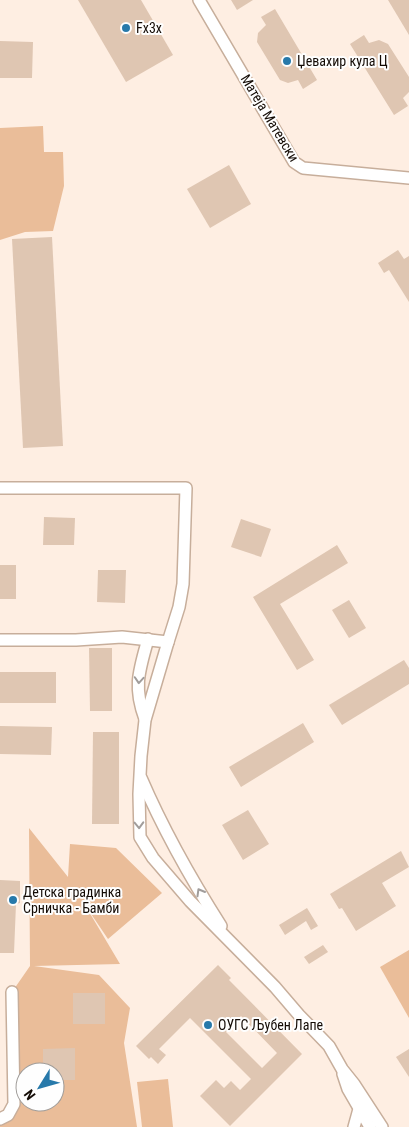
<svg xmlns="http://www.w3.org/2000/svg" width="409" height="1127" font-family="'Roboto Condensed',sans-serif">
	<style>
		.green { fill: #eabd99; fill-rule: evenodd }
		.building { fill: #dfc6b2; fill-rule: evenodd }
		.lines { fill: none; stroke-linecap: round; stroke-linejoin: round }
		.street-casing { stroke: #c7ae9b; stroke-width: 14 }
		.street { stroke: #fff; stroke-width: 11 }
		.oneway { stroke: #a19d9b }
		.poi-dot { fill: #2779aa; stroke: #fefefe; stroke-width: 2 }
		.labels { text-anchor: middle; dominant-baseline: central; stroke-width: 4; stroke-linejoin: round; paint-order: stroke }
		.poi-label { font-size: 14px; fill: #130b05; stroke: #fefefe; text-anchor: start }
		.street-label { font-size: 14px; fill: #130b05; stroke: #fefefe }
	</style>
	<rect width="100%" height="100%" fill="#feeee2"/>
	<g class="green">
		<polygon points="43,126 44,152 63,152 64,186 53,231 25,232 0,240 0,128"/>
		<path d="M 29,828 L 68,877 L 70,844 L 116,848 L 162,893 L 108,939 L 85,905 L 120,964 L 34,966 L 99,975 L 130,1008 L 124,1043 L 137,1127 L 0,1127 L 0,1119 L 12,1110 L 12,992 L 30,966 ZM 25,1072 L 55,1072 L 55,1102 L 25,1102 Z"/>
		<polygon points="409,950 409,1018 380,967"/>
		<polygon points="168,1079 173,1127 142,1127 137,1082"/>
	</g>
	<g class="building">
		<polygon points="78,0 141,0 173,55 126,82"/>
		<polygon points="231,0 253,0 237,10"/>
		<polygon points="388,0 409,0 409,35"/>
		<polygon points="275,9 317,80 303,89 298,80 288,83 280,80 257,42 258,33 266,25 261,17"/>
		<polygon points="364,35 369,43 379,40 388,44 409,77 409,92 403,98 408,106 394,115 350,44"/>
		<polygon points="0,41 33,42 32,78 0,78"/>
		<polygon points="229,165 251,204 210,228 187,189"/>
		<polygon points="52,237 63,446 23,448 12,239"/>
		<polygon points="398,250 404,259 409,256 409,302 389,270 384,273 378,263"/>
		<polygon points="44,517 75,518 74,545 43,545"/>
		<polygon points="241,519 271,529 261,557 231,547"/>
		<polygon points="337,545 348,563 280,604 314,660 297,670 253,597"/>
		<rect x="0" y="565" width="16" height="34"/>
		<polygon points="98,570 126,570 125,603 97,602"/>
		<polygon points="349,600 366,628 349,638 332,610"/>
		<polygon points="89,648 112,648 112,711 90,711"/>
		<polygon points="404,660 409,668 409,684 342,725 329,705"/>
		<rect x="0" y="672" width="56" height="31"/>
		<polygon points="303,723 314,742 241,787 229,767"/>
		<polygon points="0,726 52,727 51,755 0,754"/>
		<polygon points="93,732 119,732 119,824 92,824"/>
		<polygon points="248,810 269,844 243,860 222,825"/>
		<polygon points="401,851 409,867 382,883 396,906 356,931 342,908 339,909 330,894"/>
		<polygon points="0,880 20,881 20,903 16,904 14,953 0,953"/>
		<polygon points="307,908 318,926 311,930 306,921 285,935 279,925"/>
		<polygon points="323,945 328,952 309,964 304,957"/>
		<path d="M 218,965 L 231,978 L 229,980 L 302,1054 L 230,1126 L 200,1096 L 216,1080 L 224,1088 L 231,1081 L 240,1090 L 251,1079 L 190,1018 L 159,1049 L 166,1055 L 158,1064 L 151,1057 L 149,1059 L 136,1046 ZM 241,1016 L 277,1053 L 262,1068 L 226,1032 Z"/>
		<rect x="73" y="993" width="32" height="31"/>
		<polygon points="75,1048 75,1080 55,1080 55,1072 43,1072 43,1049"/>
		<polygon points="409,1049 409,1077 396,1057"/>
	</g>
	<g class="lines">
		<defs>
			<g id="street">
				<polyline points="199,0 294,162 303,168 409,178"/>
				<polyline points="0,488 186,488 183,584 179,607 168,642 122,637 76,640 0,640"/>
				<polyline points="168,642 145,720 141,756 139,794 140,837 153,858 190,901 275,987 299,1015 329,1046 342,1069 354,1084 382,1127"/>
				<path d="M 145,719 C 133,687 139,671 148,639"/>
				<path d="M 141,778 C 163,829 191,879 221,926"/>
				<polyline points="343,1074 348,1089 370,1127"/>
				<polyline points="0,1119 8,1115 14,1104 12,992"/>
				<polyline points="354,1127 359,1109"/>
			</g>
		</defs>
		<use href="#street" class="street-casing"/>
		<use href="#street" class="street"/>
	</g>
	<defs><path id="oneway-chevron" d="M-2-3.5L2.5 0L-2 3.5" fill="none" stroke-width="1.6" stroke-linecap="round" stroke-linejoin="round" transform="scale(1.25)"/></defs>
	<g class="oneway">
		<use href="#oneway-chevron" transform="translate(139 680) rotate(94)"/>
		<use href="#oneway-chevron" transform="translate(139 825) rotate(88)"/>
		<use href="#oneway-chevron" transform="translate(200 892) rotate(-120)"/>
	</g>
	<g class="poi-dot">
		<circle cx="126" cy="28" r="5"/>
		<circle cx="287" cy="61" r="5"/>
		<circle cx="13" cy="900" r="5"/>
		<circle cx="208" cy="1025" r="5"/>
	</g>
	<g class="labels">
		<g class="poi-label">
			<text x="136" y="28">Fx3x</text>
			<text x="297" y="61">Џевахир кула Ц</text>
			<text x="23" y="892">Детска градинка<tspan x="23" dy="16">Срничка - Бамби</tspan></text>
			<text x="218" y="1025">ОУГС Љубен Лапе</text>
		</g>
		<g class="street-label">
			<text transform="translate(270 118) rotate(59)">Матеја Матевски</text>
		</g>
	</g>
	<g transform="translate(40 1087) rotate(233)"><circle r="24" fill="#fefefe" stroke="#a09d9a"/>
	<path d="M0-4L9 19L0 12L-9 19Z" fill="#2779aa"/>
	<text y="-8" font-size="14" font-weight="bold" text-anchor="middle" fill="#130b05">N</text>
	</g>
</svg>
